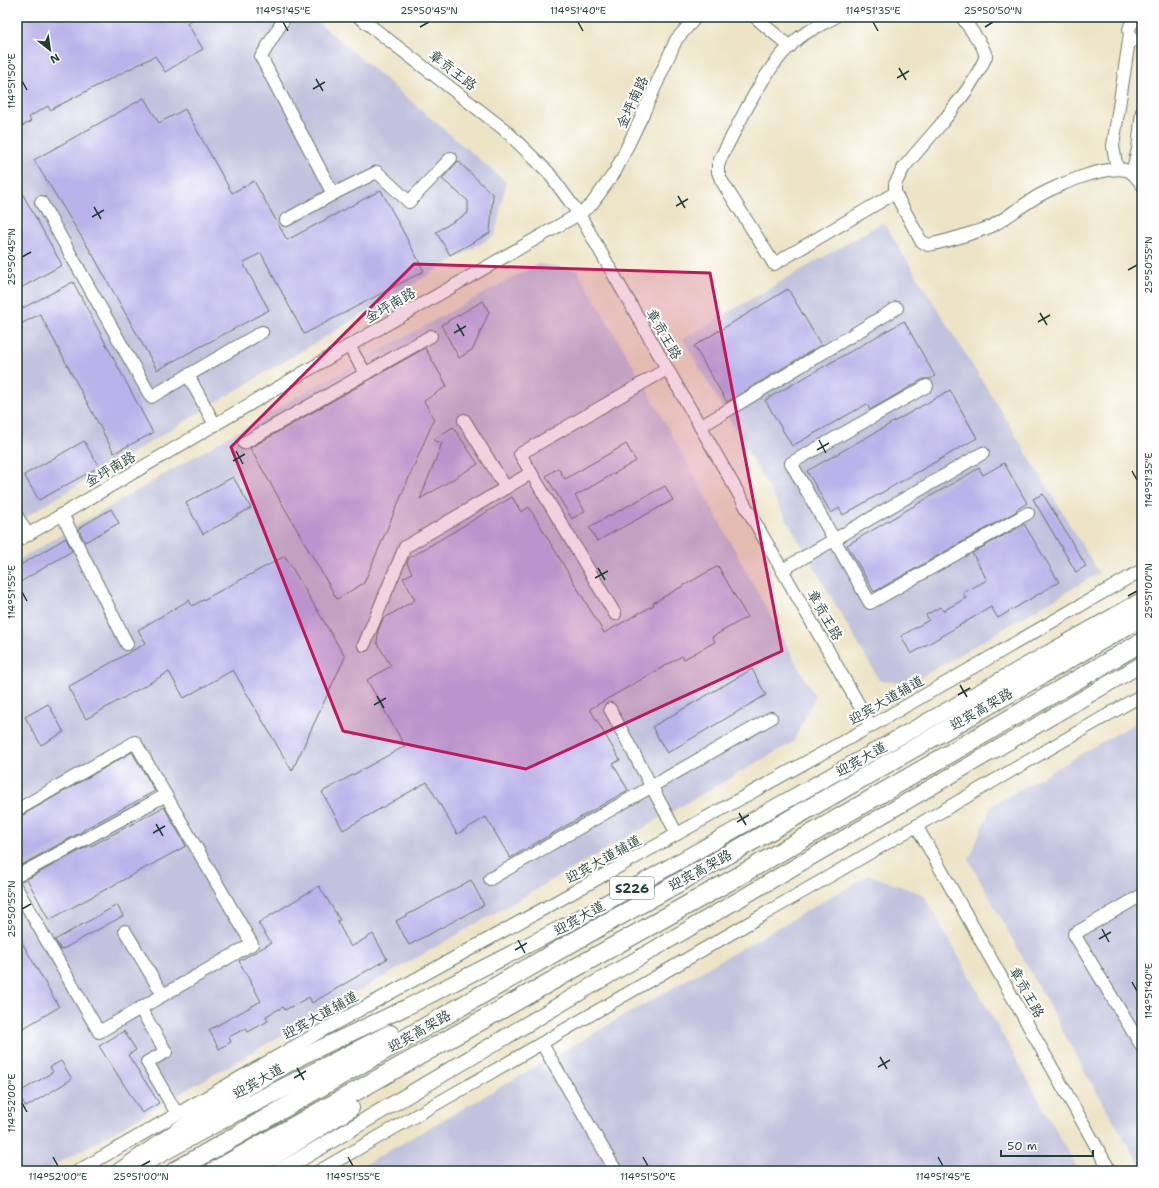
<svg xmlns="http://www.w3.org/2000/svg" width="1159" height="1188" font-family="'Shantell Sans','LXGW WenKai TC',sans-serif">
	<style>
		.industrial { fill: #c1c2dd }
		.building { fill: #bab2ea }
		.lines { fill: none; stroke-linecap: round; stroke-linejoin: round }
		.minor-casing { stroke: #677767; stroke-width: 14 }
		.major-casing { stroke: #677767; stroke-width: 17 }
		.highway-casing { stroke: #677767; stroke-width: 20 }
		.minor { stroke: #fff; stroke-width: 12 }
		.major { stroke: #fff; stroke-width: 15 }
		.highway { stroke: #fff; stroke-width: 18 }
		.marked { fill: #c2185b; fill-opacity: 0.2; stroke: #c2185b; stroke-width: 3; stroke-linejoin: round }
		.ticks { fill: none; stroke: #1f3d34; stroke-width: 1.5 }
		.labels { text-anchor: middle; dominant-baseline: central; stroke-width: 4; stroke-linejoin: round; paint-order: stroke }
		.shield { fill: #fff; stroke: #627771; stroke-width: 1 }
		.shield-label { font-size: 13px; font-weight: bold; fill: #1f3d34 }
		.street-label { font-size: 14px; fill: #1f3d34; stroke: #fff }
		.neatline { fill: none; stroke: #1f3d34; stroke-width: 1.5 }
		.ticks-label { font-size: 10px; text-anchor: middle; fill: #1f3d34 }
	</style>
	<rect width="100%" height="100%" fill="#fff"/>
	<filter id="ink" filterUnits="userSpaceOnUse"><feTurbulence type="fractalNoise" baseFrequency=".025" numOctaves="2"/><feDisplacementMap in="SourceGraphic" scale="8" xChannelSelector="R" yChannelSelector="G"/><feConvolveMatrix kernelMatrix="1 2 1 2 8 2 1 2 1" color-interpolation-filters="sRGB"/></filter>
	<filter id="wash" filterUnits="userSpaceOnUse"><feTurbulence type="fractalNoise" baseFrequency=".012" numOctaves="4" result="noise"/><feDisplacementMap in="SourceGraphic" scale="16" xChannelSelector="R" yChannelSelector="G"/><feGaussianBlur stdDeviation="0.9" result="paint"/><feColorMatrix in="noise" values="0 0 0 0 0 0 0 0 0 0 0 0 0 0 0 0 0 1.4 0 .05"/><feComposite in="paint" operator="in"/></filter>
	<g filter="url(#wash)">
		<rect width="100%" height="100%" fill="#ede4c6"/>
		<g class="industrial">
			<polygon points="17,17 311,17 313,18 506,182 495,235 17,522"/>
			<polygon points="883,222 1001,411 1099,573 909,684 879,680 683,339"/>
			<polygon points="537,264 577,270 643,382 815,697 793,742 45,1171 17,1171 17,561 305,392"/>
			<polygon points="1142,719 1142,1169 1085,1072 969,860 991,806"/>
			<polygon points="869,875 924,895 1079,1171 354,1171"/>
		</g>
		<g id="blocks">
			<g class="building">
				<polygon points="17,17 196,17 187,23 203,49 165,72 155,56 50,110 48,106 29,117 31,121 17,129"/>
				<polygon points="144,98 159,123 185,109 232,193 254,181 287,240 381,190 424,271 304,334 261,253 243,263 269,310 157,370 94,257 34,160"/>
				<polygon points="458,161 493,195 490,233 450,255 436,232 468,213 468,201 442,179"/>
				<polygon points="17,184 62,265 17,290"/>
				<polygon points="73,282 153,433 114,453 40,314 17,326 17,311"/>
				<polygon points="788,289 821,345 727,402 694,346"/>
				<polygon points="483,301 489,312 473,349 459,358 441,325"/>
				<polygon points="904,321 935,376 930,379 923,379 870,410 867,404 792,446 765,400"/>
				<polygon points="425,348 447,386 424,401 434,419 364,583 337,599 250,448"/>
				<polygon points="950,390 977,438 843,515 839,508 831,513 807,471"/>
				<polygon points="453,427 478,464 420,499 442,443 433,440"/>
				<polygon points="84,441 99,467 39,500 24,475"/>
				<polygon points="626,444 636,461 575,496 585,511 572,519 546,476 558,468 565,479"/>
				<polygon points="1004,463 1027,503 1016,510 1017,511 874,592 847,545 979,468 983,475"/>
				<polygon points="233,477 251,508 203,534 186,503"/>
				<polygon points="665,486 673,500 597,541 589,527"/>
				<polygon points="1043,494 1086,566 1076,572 1033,499"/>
				<polygon points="512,497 521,512 529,507 604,633 654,605 653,603 718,566 747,617 712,637 715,642 684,659 682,656 590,709 620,760 613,764 628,790 510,858 486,817 457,834 427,782 343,830 322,792 405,746 367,680 391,666 377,643 378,631 383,619 415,600 403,578 412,573 407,563 409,558"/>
				<polygon points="111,509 119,523 85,542 79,530 80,529 79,528"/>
				<polygon points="1024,524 1059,582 998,618 991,607 911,654 901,636 929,620 926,615 940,607 943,611 966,598 963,593 987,580 972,553"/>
				<polygon points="66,538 72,551 17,584 17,567"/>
				<polygon points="285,556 345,657 292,771 233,670 184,698 169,672 86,719 68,687 146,643 138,630 189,600 192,606"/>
				<polygon points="752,669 766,695 667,753 652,727"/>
				<polygon points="48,704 64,732 41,745 25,717"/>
				<polygon points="132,752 155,791 83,830 83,831 20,866 17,861 17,817 21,816"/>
				<polygon points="164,807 186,846 49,920 27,879 90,845 91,846"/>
				<polygon points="471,880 484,905 409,945 396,921"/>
				<polygon points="319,886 340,920 337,921 351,947 373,934 387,959 312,1003 309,997 285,1010 283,1007 266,1016 268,1021 248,1032 246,1028 229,1037 231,1042 219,1049 209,1030 261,1001 239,961 271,943 258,923"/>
				<polygon points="117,905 123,916 61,950 55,940"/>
				<polygon points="17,934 59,1007 17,1032"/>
				<polygon points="124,1031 136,1050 128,1055 159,1103 142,1113 99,1046"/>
				<polygon points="61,1061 72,1079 26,1107 18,1093 53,1072 50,1067"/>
			</g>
		</g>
	</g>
	<g filter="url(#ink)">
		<use href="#blocks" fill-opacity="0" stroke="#677767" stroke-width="1"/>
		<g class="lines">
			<defs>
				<g id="minor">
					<polyline points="285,17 261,57 333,194"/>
					<polyline points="359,17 505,130 548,172 579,214 871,726"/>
					<polyline points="755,17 790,47"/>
					<path d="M 835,17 C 823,24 811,29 800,37 C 765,64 742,119 721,157 L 718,166 L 718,172 L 721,180 L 774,264 L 895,193"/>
					<path d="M 962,17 L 982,46 L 986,56 L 981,67 L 967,90 L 942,123 L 904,167 L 895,184 L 895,193 L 921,241 L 928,245 C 943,242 957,238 972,233 C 978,231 986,229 992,226 C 1005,219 1017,209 1030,201 C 1047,189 1114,159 1132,173 C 1136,176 1139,181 1142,185"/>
					<path d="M 1142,20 C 1125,19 1125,41 1142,41"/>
					<polyline points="1117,169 1113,146 1130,34"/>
					<polyline points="1132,173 1138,149 1142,112"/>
					<polyline points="41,202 151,397 262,332"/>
					<polyline points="286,220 333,194 377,172 409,202 451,158"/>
					<polyline points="349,346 366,374"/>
					<polyline points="188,375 215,425"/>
					<polyline points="927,386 791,463 870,603 1028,513"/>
					<polyline points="464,420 506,488"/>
					<polyline points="700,427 897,308"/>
					<polyline points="244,443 431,336"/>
					<polyline points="62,514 127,644"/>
					<polyline points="17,516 28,535"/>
					<polyline points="17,541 347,347 579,214 591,205 615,172 643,114 676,40 696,17"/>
					<polyline points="782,570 983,453"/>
					<polyline points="615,614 520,454 667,369"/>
					<polyline points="364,645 405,547 531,473"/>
					<polyline points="610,709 677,834"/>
					<polyline points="17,810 135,742 252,944 99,1032 17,889"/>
					<polyline points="917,827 1110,1171"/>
					<polyline points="17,876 166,795"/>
					<polyline points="490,879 771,718"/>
					<polyline points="1142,895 1074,934 1142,1047"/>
					<polyline points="125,931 163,995"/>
					<polyline points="140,1008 166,1052 147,1062 177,1114"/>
					<polyline points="542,1044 616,1171"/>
					<polyline points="78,1171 323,1030 545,908 677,834 871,726 1142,570"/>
					<path d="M 319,1171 C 594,1014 868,856 1142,695"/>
				</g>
				<g id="major">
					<polyline points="119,1171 205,1111 303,1056 407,1007 563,927 1142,600"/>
					<polyline points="280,1171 596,983 1142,664"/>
				</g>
				<g id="highway">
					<polyline points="128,1171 222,1119 390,1034"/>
					<polyline points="175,1171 566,946 756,839 1142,617"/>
					<polyline points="214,1171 737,877 1142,642"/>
					<polyline points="249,1171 350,1108"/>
				</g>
			</defs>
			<use href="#minor" class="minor-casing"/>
			<use href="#major" class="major-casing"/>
			<use href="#highway" class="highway-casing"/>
			<use href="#minor" class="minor"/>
			<use href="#major" class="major"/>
			<use href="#highway" class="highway"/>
		</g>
	</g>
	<path class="marked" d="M 414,264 L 710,273 L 782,651 L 526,769 L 343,731 L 231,447 Z"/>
	<path class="ticks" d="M 283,22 L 288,31M 578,22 L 583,31M 873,22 L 878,31M 420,27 L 429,22M 985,27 L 993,22M 899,68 L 906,80M 897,78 L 909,71M 316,79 L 323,91M 22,81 L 27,90M 313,89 L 325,82M 678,196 L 685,208M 676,206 L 688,199M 94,207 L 101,219M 92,217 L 104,210M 22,257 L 31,252M 1128,270 L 1137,265M 1040,313 L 1047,325M 1038,322 L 1050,315M 457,324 L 464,336M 454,333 L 466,326M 819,440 L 826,453M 817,450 L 829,443M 236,451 L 243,464M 233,461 L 245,454M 1132,471 L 1137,480M 598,568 L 605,580M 595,578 L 608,571M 22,592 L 27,601M 1128,596 L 1137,591M 960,685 L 967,697M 958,695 L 970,688M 377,696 L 384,708M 374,705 L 386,698M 739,813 L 746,825M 737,822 L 749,815M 156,824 L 163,836M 153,833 L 165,826M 22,909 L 31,904M 1102,929 L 1109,942M 1099,939 L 1111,932M 518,940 L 525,953M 515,950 L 527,943M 1132,982 L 1137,991M 880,1057 L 887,1069M 878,1067 L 890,1060M 297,1068 L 304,1080M 294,1078 L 306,1071M 22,1103 L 27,1112M 53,1157 L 58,1166M 348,1157 L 353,1166M 643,1157 L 648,1166M 938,1157 L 943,1166M 141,1166 L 150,1161"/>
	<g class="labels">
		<rect class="shield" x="610" y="877" width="44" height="22" rx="3"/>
		<g class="shield-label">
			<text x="632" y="888">S226</text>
		</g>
		<g class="street-label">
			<text transform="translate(453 70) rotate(38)">章贡王路</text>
			<text transform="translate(632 102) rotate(-65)">金坪南路</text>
			<text transform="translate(390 305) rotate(-30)">金坪南路</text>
			<text transform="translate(664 334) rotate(60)">章贡王路</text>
			<text transform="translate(110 469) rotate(-30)">金坪南路</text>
			<text transform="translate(825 615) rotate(60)">章贡王路</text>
			<text transform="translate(886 700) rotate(-30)">迎宾大道辅道</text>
			<text transform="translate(981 709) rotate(-30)">迎宾高架路</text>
			<text transform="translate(861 759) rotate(-29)">迎宾大道</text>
			<text transform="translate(603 859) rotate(-29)">迎宾大道辅道</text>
			<text transform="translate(700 870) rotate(-29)">迎宾高架路</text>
			<text transform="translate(579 918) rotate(-29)">迎宾大道</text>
			<text transform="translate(1027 992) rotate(61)">章贡王路</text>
			<text transform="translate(320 1015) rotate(-29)">迎宾大道辅道</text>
			<text transform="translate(419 1031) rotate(-30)">迎宾高架路</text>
			<text transform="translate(258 1081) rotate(-30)">迎宾大道</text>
		</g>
	</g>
	<rect width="1159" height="1188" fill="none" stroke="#fff" stroke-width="44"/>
	<g transform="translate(50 50) rotate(150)" stroke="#ffffff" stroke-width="3" paint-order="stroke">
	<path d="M0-3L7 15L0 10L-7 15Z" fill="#1f3d34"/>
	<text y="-6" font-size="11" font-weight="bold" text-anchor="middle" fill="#1f3d34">N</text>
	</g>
	<path d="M1001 1150v6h92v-6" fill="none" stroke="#1f3d34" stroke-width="2"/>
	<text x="1007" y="1150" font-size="12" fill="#1f3d34" stroke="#ffffff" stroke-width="3" paint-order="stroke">50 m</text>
	<rect x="22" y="22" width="1115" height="1144" class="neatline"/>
	<g class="ticks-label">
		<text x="283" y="14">114°51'45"E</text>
		<text x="429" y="14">25°50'45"N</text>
		<text x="578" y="14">114°51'40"E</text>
		<text x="873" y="14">114°51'35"E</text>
		<text x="993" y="14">25°50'50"N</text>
		<text transform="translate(11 81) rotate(-90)" y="4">114°51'50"E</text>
		<text transform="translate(11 257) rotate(-90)" y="4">25°50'45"N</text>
		<text transform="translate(1148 265) rotate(-90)" y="4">25°50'55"N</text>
		<text transform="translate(1148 480) rotate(-90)" y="4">114°51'35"E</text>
		<text transform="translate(1148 591) rotate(-90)" y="4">25°51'00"N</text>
		<text transform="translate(11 592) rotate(-90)" y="4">114°51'55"E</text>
		<text transform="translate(11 909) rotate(-90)" y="4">25°50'55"N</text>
		<text transform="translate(1148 991) rotate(-90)" y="4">114°51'40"E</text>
		<text transform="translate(11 1103) rotate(-90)" y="4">114°52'00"E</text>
		<text x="58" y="1180">114°52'00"E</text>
		<text x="141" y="1180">25°51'00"N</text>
		<text x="353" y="1180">114°51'55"E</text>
		<text x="648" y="1180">114°51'50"E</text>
		<text x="943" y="1180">114°51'45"E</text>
	</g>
</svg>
